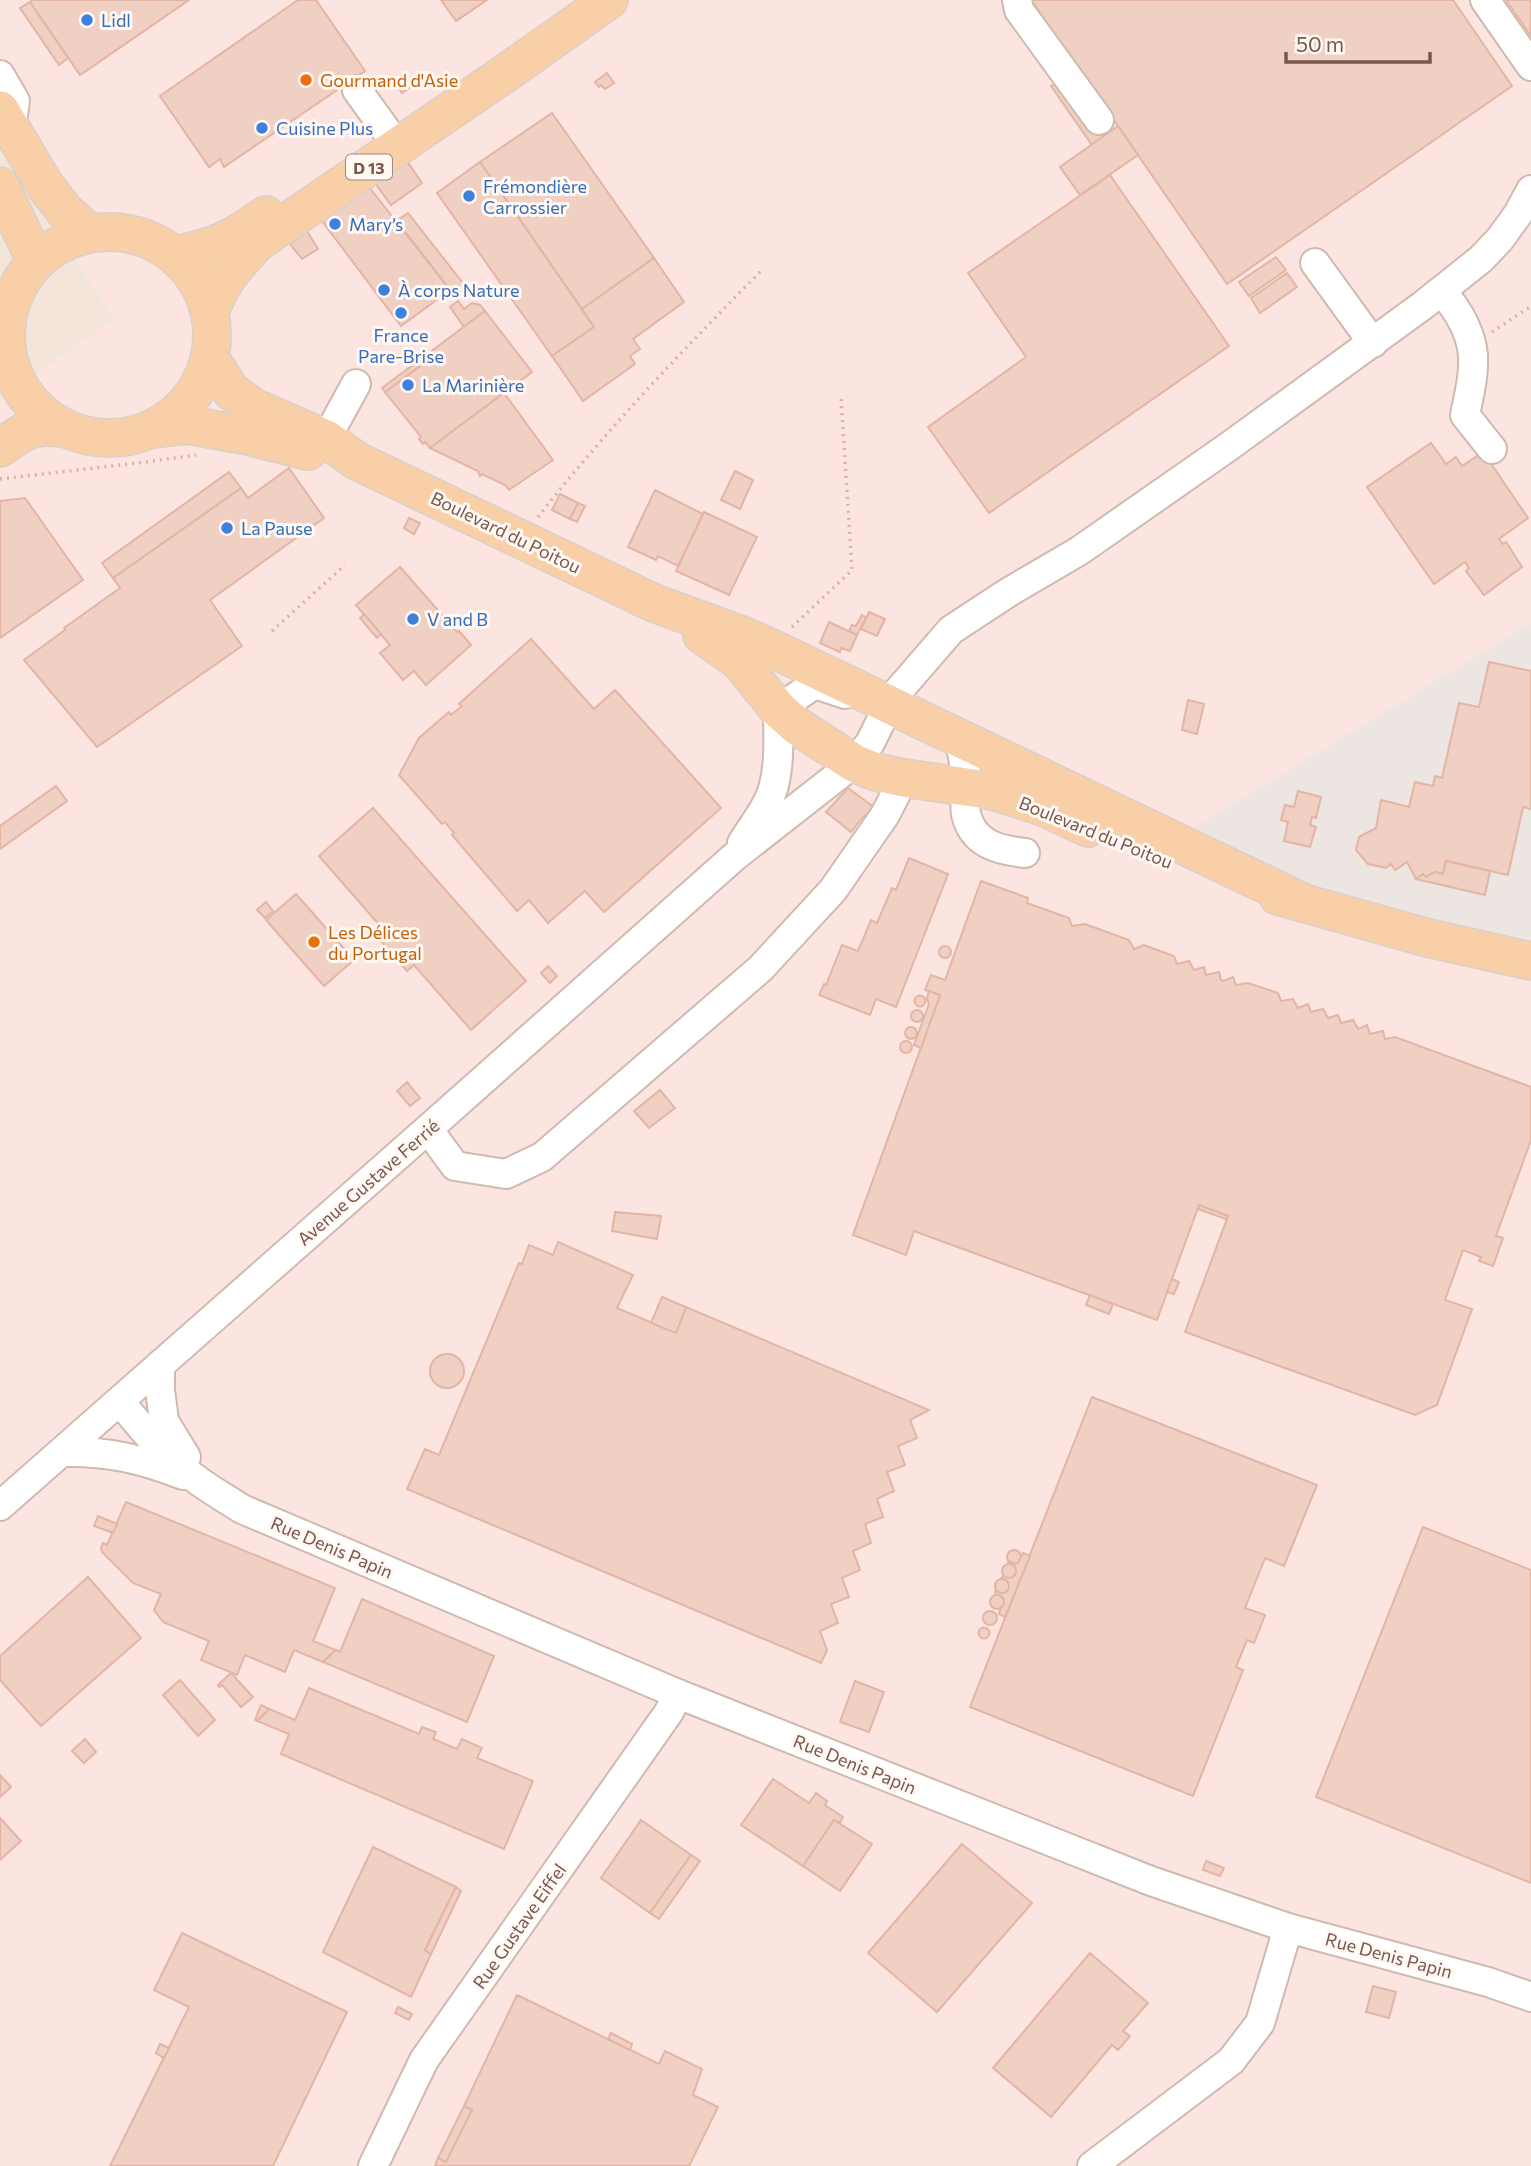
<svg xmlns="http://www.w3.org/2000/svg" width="1531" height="2166" font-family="Commissioner,sans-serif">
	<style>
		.residential { fill: #f4e5da }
		.commercial { fill: #fce5e0 }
		.industrial { fill: #ece5e1 }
		.building { fill: #f1d0c4; stroke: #e4b4a4; stroke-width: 2 }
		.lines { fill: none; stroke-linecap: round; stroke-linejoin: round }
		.minor-casing { stroke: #cfbab0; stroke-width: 32 }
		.major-casing { stroke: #d9d0cd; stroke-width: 40 }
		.path { stroke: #d7b3a6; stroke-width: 3.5; stroke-dasharray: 2 5; stroke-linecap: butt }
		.minor { stroke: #fff; stroke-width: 28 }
		.major { stroke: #f8cfa7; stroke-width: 37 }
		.shop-dot { fill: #3f7fe0; stroke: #fff8f3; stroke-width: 2.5 }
		.food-dot { fill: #e8710a; stroke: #fff8f3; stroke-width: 2.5 }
		.labels { text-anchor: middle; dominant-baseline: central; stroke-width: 6; stroke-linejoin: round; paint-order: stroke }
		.shield { fill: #fff8f3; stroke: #a08880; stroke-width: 2 }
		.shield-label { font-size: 16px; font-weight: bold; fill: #78584e }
		.shop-label { font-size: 18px; fill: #366cbe; stroke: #fff8f3; text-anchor: start }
		.food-label { font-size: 18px; fill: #c56008; stroke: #fff8f3; text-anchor: start }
		.street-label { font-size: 18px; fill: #78584e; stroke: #fff8f3 }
	</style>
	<rect width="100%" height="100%" fill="#fcf4ec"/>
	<polygon class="residential" points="0,142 115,319 0,399"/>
	<polygon class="commercial" points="0,0 1531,0 1531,623 1185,834 1353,904 1531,940 1531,2166 0,2166 0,399 115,318 0,142"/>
	<polygon class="industrial" points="1531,623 1531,940 1353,904 1184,834"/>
	<g class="building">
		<polygon points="32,0 189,0 80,75 30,2"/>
		<polygon points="298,0 316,0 365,71 224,167 220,159 209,167 160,96"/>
		<polygon points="441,0 487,0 456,21"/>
		<polygon points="1031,0 1453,0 1512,86 1227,284"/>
		<polygon points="1506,0 1531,0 1531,36"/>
		<polygon points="30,2 68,58 59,65 20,8"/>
		<polygon points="607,73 614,83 605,89 601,85 599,87 595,82"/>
		<polygon points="400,76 409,88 402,93 394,81"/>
		<polygon points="1063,78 1104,136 1092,145 1051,86"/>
		<polygon points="552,113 654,258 582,309 480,162"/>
		<polygon points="1118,126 1138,155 1080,195 1060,167"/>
		<polygon points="407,161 422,183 391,205 375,183"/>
		<polygon points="480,162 594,327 552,356 437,193"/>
		<polygon points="1110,175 1229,346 989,513 928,427 1026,357 968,273"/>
		<polygon points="369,187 450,290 401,326 322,221"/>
		<polygon points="408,213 466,287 455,296 397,221"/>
		<polygon points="307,231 318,249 302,259 290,244"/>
		<polygon points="1276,257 1286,270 1249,296 1239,282"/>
		<polygon points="654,258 684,302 633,339 640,349 630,356 635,364 583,401 552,356 594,327 582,309"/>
		<polygon points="1287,273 1297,287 1260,313 1251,298"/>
		<polygon points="458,301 464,309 472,303 480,305 485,311 464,327 450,307"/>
		<polygon points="485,311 532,372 430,448 425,442 423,444 419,439 421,437 385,392 420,366 417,362"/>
		<polygon points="417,362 420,366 385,392 382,388"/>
		<polygon points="504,393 553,460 509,490 505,485 482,474 480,476 478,471 430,448"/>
		<polygon points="1431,443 1446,464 1456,457 1462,466 1483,452 1528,518 1499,539 1503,544 1506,542 1522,567 1484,595 1466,571 1469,568 1465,562 1434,584 1367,487"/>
		<polygon points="289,468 324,518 210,600 242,646 97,747 24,660 65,630 64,628 120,588 113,578 241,488 248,498"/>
		<polygon points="735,471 753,480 740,509 721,500"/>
		<polygon points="229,472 241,488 113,578 102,563"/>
		<polygon points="655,490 703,514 678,566 658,556 656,560 628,547"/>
		<polygon points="560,494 578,503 570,519 552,510"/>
		<polygon points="25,498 83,580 0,638 0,501"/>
		<polygon points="578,503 585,506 577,522 570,519"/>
		<polygon points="704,512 757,537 729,595 676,571"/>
		<polygon points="409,518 420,523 414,534 404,528"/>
		<polygon points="400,567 457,632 459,631 471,645 426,685 414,671 403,680 380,653 390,645 356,605"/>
		<polygon points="869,612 885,619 877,636 861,629"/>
		<polygon points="364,614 381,634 377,638 360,618"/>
		<polygon points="862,615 866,618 857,635 849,631 852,625 856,626"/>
		<polygon points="829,622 857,635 850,651 841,648 840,652 820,643"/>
		<polygon points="531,639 594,709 615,690 721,808 604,912 585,891 548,923 529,900 517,911 452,835 454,833 445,822 442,824 399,775 419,738 449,712 451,715 462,706 459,704"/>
		<polygon points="1489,662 1531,671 1531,809 1523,807 1508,875 1446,861 1443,874 1435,872 1426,877 1423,874 1416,879 1407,862 1395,870 1391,864 1386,868 1368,864 1356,850 1359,837 1376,828 1381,800 1409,807 1415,782 1433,786 1435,776 1442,778 1459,703 1479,707"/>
		<polygon points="1188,700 1204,704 1197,734 1182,730"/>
		<polygon points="56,786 67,801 0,849 0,826"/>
		<polygon points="848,788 875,808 862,818 851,832 826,812"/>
		<polygon points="1298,791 1321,797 1316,818 1312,817 1310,825 1316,827 1310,847 1284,841 1288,822 1281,820 1285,805 1294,807"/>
		<polygon points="373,808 526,981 471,1030 414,965 407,971 375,934 382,928 319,856"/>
		<polygon points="909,858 948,874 896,1007 876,999 870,1015 819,995 824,984 826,985 842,945 858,951 871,920 877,923 892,888 896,890"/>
		<polygon points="1446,861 1490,871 1485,895 1416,879 1423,874 1426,877 1435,872 1443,874"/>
		<polygon points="981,881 1028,898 1027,903 1069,918 1072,926 1085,924 1129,940 1134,949 1144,945 1174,956 1177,964 1189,961 1194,970 1204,967 1206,975 1219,972 1221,980 1224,981 1233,977 1236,985 1248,983 1278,993 1281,1001 1293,999 1298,1008 1308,1004 1311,1012 1323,1009 1328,1018 1338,1015 1341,1023 1353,1020 1358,1029 1367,1025 1370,1034 1383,1031 1385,1039 1395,1037 1531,1087 1531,1140 1496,1236 1503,1238 1493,1266 1479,1261 1481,1257 1463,1250 1445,1300 1472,1309 1437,1405 1415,1415 1185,1332 1228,1216 1199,1205 1157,1320 914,1231 906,1255 853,1235 940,995 925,990 931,975 945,980"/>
		<polygon points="296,894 354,960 324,986 266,920"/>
		<polygon points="266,902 273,911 265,918 257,910"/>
		<circle cx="945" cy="952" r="6"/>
		<polygon points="548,966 557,976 550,983 541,973"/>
		<polygon points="929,991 940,995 921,1048 914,1045 929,1004 927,998"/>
		<circle cx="920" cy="1001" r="5.5"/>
		<circle cx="917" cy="1016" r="6"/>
		<circle cx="911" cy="1033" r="6"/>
		<circle cx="906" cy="1047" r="6"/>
		<polygon points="407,1082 420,1098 410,1106 397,1091"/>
		<polygon points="660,1090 675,1108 649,1128 634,1111"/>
		<polygon points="1199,1205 1228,1216 1226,1219 1198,1209"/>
		<polygon points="615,1212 661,1216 657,1239 612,1231"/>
		<polygon points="558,1242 633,1275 617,1308 676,1333 686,1307 929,1410 910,1420 917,1438 898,1446 905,1465 887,1472 894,1491 877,1499 883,1517 865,1524 871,1543 853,1551 860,1570 842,1578 849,1597 831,1604 838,1623 820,1631 827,1650 821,1663 407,1489 425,1449 439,1455 519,1263 522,1264 529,1245 553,1255"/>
		<polygon points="1172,1279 1179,1282 1174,1294 1167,1292"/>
		<polygon points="1090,1295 1113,1304 1109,1314 1086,1305"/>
		<polygon points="662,1297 686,1307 676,1333 651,1323"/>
		<circle cx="447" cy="1371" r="17"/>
		<polygon points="1092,1397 1317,1485 1284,1566 1265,1558 1245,1608 1265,1615 1254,1643 1247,1640 1236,1667 1243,1670 1193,1796 970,1707"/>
		<polygon points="126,1502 335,1588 313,1641 336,1650 323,1662 294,1650 285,1672 245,1655 237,1675 201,1660 209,1641 163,1622 154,1610 161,1594 133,1583 102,1552 101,1548 103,1543 107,1545"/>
		<polygon points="98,1516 117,1524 113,1533 94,1526"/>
		<polygon points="1423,1527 1531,1570 1531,1883 1316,1797"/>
		<circle cx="1014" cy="1557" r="7"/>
		<polygon points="1023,1553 1030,1556 1005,1617 999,1614 1003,1599 999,1596 994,1596 996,1590 1000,1593 1008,1590 1008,1582 1001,1579 1004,1574 1011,1577 1016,1572 1013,1566 1008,1564 1009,1561 1014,1564 1018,1563"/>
		<circle cx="1009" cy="1571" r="7"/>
		<polygon points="88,1577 141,1638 41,1726 0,1680 0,1656"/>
		<circle cx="1002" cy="1586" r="7"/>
		<circle cx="997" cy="1602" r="7"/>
		<polygon points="362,1599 494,1656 467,1722 323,1662 336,1650 340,1652"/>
		<circle cx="990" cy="1618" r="7"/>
		<circle cx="984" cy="1633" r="5.5"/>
		<polygon points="231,1673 253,1697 241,1707 222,1685 219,1687 218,1685"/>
		<polygon points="180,1680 215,1720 198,1736 163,1695"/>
		<polygon points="855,1681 884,1692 869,1732 840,1722"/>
		<polygon points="309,1688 419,1734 422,1727 436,1732 433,1739 457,1749 462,1739 482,1748 477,1758 533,1781 504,1849 281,1754 289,1734 257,1721 269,1709 295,1720"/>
		<polygon points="261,1705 269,1709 257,1721 255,1720"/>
		<polygon points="85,1739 96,1752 84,1763 72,1751"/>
		<polygon points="0,1775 11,1787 0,1797"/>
		<polygon points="773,1779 809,1803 816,1793 827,1801 825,1805 843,1817 840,1823 834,1820 803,1866 741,1825"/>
		<polygon points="0,1818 21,1841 0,1860"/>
		<polygon points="641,1820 691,1855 650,1913 601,1878"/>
		<polygon points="834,1820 872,1844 840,1891 803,1866"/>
		<polygon points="962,1844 1032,1903 937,2012 868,1953"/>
		<polygon points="373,1847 456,1887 425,1950 431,1954 411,1997 323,1952"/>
		<polygon points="691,1855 700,1861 659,1919 650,1913"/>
		<polygon points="1206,1861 1224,1868 1220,1876 1203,1870"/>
		<polygon points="456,1887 461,1891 431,1954 425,1950"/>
		<polygon points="182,1933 347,2012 273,2166 110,2166 189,2007 154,1990"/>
		<polygon points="1090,1953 1148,2003 1123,2031 1130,2036 1118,2050 1112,2045 1051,2117 993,2068"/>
		<polygon points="1373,1986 1396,1992 1389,2018 1366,2012"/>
		<polygon points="517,1995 659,2064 665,2051 702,2069 693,2095 718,2107 689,2166 435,2166 438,2158 446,2162 472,2110 464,2106"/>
		<polygon points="398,2007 412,2014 409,2020 395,2013"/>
		<polygon points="611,2033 632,2044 630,2050 608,2039"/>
		<polygon points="160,2044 169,2048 164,2058 156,2053"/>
		<polygon points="464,2106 472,2110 446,2162 438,2158"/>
	</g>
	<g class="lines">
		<defs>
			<g id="minor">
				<polyline points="1017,0 1019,10 1099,120"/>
				<polyline points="1485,0 1531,66"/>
				<polyline points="0,75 15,101 11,129"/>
				<polyline points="357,90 386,130"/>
				<polyline points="1315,263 1373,343"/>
				<path d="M 1441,291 C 1459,310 1475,338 1473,365 C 1473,382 1468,399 1465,415 L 1492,449"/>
				<polyline points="326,439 356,384"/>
				<path d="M 959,738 C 962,754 967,771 967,787 C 967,796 964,806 966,814 C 973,844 998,850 1025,853"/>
				<path d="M 742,843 C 753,825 769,806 774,785 C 780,761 778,734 778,709 L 815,684 L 845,694"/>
				<polyline points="428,1129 455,1166 506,1174 542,1157 761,968 833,890 885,815 904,778"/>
				<polyline points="160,1365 160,1390 164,1421 186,1457"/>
				<path d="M 120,1401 C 143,1431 170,1461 200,1482 C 214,1492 228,1500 242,1509 L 678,1694 L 1151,1881 L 1288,1928 L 1488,1982 L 1531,1997"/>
				<path d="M 63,1452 C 108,1451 141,1459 183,1475"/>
				<polyline points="0,1506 428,1129 734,857 854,763 870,743 881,721 887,704 951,630 1009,592 1079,551 1228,447 1422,306 1481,259 1500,239 1518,214 1531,190"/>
				<polyline points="373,2166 424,2060 669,1712 678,1694"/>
				<polyline points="1092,2166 1231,2061 1260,2023 1288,1928"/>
			</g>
			<g id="major">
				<polyline points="0,110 46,187 65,211 89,233"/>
				<polyline points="0,186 36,261"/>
				<circle cx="109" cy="335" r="103"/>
				<path d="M 175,255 C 215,247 233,239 266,215"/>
				<path d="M 210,312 C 223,278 233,268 258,242 L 513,68 L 609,0"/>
				<polyline points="210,358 231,391 253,407 326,439 357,461 654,603 744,636 771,648 1302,902"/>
				<polyline points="153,429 188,425 249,436 308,451"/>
				<path d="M 0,448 C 24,431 32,424 62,428"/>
				<polyline points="702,635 739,661 778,709 797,726 854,763 876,772 904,778 994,791 1043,807 1088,828"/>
				<polyline points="1278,896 1428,938 1531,961"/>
			</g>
		</defs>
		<use href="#minor" class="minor-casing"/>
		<use href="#major" class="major-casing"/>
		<g class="path">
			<polyline points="1492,332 1531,306"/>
			<polyline points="0,479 146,462 196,455"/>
			<path d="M 538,517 C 607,429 683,350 761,271"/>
			<polyline points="792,627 852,570 841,397"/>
			<polyline points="272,631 345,565"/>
		</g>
		<use href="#minor" class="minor"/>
		<use href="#major" class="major"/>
	</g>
	<g class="shop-dot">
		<circle cx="87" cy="20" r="7"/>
		<circle cx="262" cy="128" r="7"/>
		<circle cx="469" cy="196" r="7"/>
		<circle cx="335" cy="224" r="7"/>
		<circle cx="384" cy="290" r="7"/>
		<circle cx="401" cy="313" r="7"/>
		<circle cx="408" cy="385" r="7"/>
		<circle cx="227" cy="528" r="7"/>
		<circle cx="413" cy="619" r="7"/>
	</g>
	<g class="food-dot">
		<circle cx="306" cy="80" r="7"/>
		<circle cx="314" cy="942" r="7"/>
	</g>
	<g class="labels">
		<rect class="shield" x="346" y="154.5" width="46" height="25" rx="5"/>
		<g class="shield-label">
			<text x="369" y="167">D 13</text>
		</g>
		<g class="shop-label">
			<text x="101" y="20">Lidl</text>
			<text x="276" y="128">Cuisine Plus</text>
			<text x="483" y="186">Frémondière<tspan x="483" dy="21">Carrossier</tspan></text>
			<text x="349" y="224">Mary’s</text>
			<text x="398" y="290">À corps Nature</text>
			<text x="401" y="335" text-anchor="middle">France<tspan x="401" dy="21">Pare-Brise</tspan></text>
			<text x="422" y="385">La Marinière</text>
			<text x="241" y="528">La Pause</text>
			<text x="427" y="619">V and B</text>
		</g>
		<g class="food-label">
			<text x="320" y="80">Gourmand d'Asie</text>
			<text x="328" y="932">Les Délices<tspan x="328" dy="21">du Portugal</tspan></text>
		</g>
		<g class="street-label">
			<text transform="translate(506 532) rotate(26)">Boulevard du Poitou</text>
			<text transform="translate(1096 832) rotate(22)">Boulevard du Poitou</text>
			<text transform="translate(368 1182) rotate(-41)">Avenue Gustave Ferrié</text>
			<text transform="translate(332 1547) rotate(23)">Rue Denis Papin</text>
			<text transform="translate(855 1764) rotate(22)">Rue Denis Papin</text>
			<text transform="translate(519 1926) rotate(-55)">Rue Gustave Eiffel</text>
			<text transform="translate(1389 1955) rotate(15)">Rue Denis Papin</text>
		</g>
	</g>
	<path d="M1286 52v10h144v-10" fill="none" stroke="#78584e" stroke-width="3.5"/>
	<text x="1296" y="52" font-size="21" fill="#78584e" stroke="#fff8f3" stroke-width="5" paint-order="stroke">50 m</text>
</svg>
